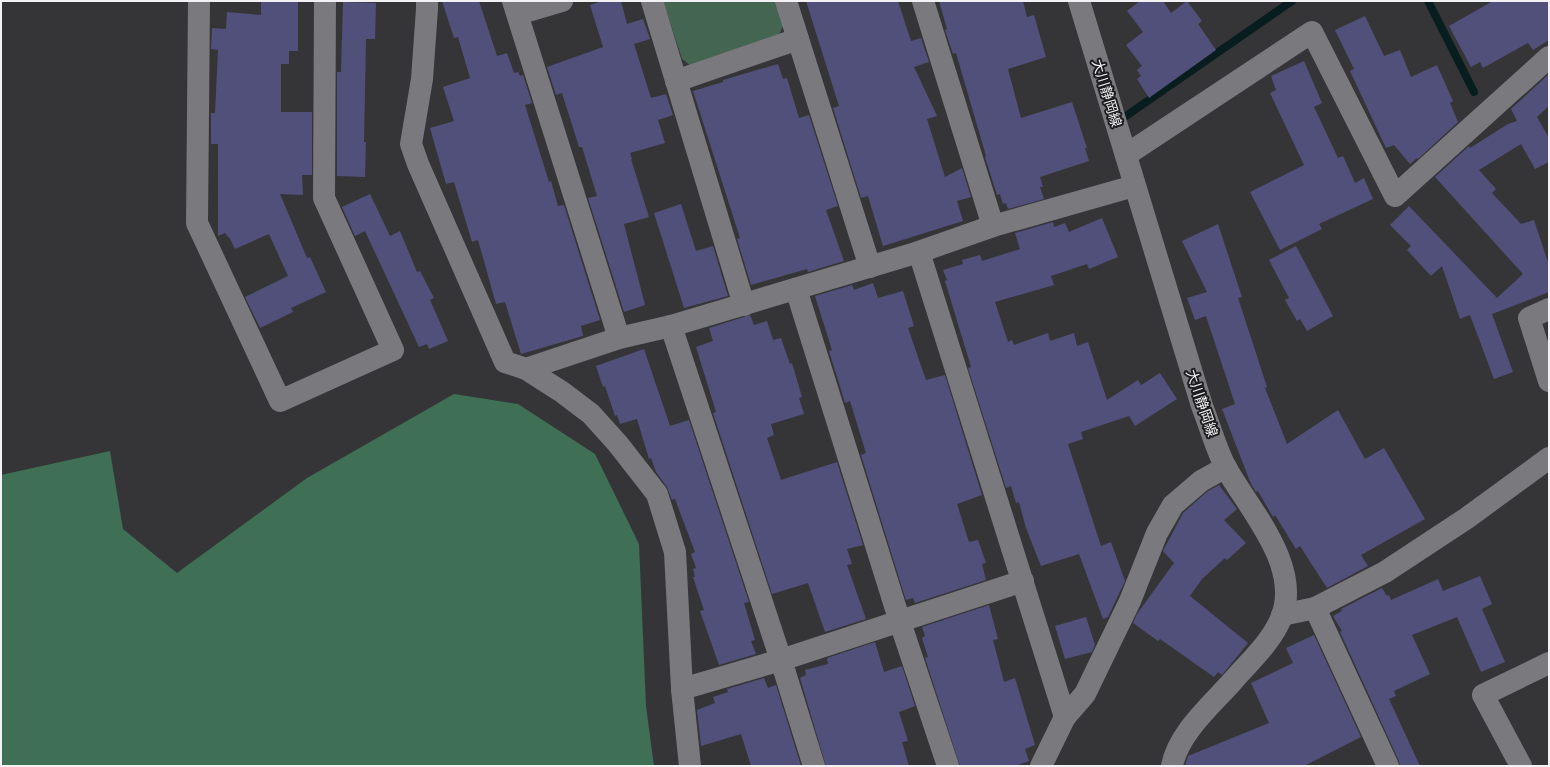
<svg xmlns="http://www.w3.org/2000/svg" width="1550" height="767" font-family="'Roboto Serif','Noto Sans JP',serif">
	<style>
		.green { fill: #436551 }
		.forest { fill: #3f6f54 }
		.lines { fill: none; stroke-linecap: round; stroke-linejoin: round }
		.stream { stroke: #071d1e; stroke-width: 8 }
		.building { fill: #51507a }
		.minor { stroke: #7a797d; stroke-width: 22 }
		.secondary { stroke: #7a797d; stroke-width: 22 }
		.labels { text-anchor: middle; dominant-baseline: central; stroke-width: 4; stroke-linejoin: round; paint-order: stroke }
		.street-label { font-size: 14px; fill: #f2f1f3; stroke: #1d1c1e }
	</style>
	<rect width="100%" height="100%" fill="#353538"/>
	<polygon class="green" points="663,1 776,1 784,24 778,37 691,66 682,59"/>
	<polygon class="forest" points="454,394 518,404 595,454 639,544 646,706 654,766 1,766 1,475 110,451 123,529 177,573 307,478"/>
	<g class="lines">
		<g class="stream">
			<polyline points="1428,1 1474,92"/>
			<polyline points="1126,116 1292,1"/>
		</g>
	</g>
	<g class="building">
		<polygon points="261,1 298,1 298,51 289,51 289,64 281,64 281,112 312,112 312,175 302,175 303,195 280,194 307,258 310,257 326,292 291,308 293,312 260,328 245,297 288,276 269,234 235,249 229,237 228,237 225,233 218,236 218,144 211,144 211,113 215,113 218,50 211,49 212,28 226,29 227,12 261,15"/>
		<polygon points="442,1 479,1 497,56 507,53 514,73 518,72 520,76 523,75 532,103 525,105 549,182 551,181 558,206 564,205 600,320 581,326 583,336 521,354 505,302 496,304 478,240 472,242 454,182 446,184 430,128 454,121 443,87 470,78 458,37 454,38"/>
		<polygon points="602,1 621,1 627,24 643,19 650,39 634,44 651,98 666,94 673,115 658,120 665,143 630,153 632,159 631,159 649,217 624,224 645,305 624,312 588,198 597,196 582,147 579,147 562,93 556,95 547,67 603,47 590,5"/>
		<polygon points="806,1 898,1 911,41 921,38 929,62 914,67 937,116 927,119 945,177 962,168 971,197 957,201 963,221 883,246 868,196 861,198 833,108 839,106"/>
		<polygon points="939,1 1023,1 1027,17 1034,15 1046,57 1008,69 1021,118 1072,102 1087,148 1085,148 1089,161 1040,177 1043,187 1040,187 1044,199 1008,209 1006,203 1003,204 1000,194 997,195 985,157 986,156 956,53 953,54 945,30 947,29"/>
		<polygon points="1140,1 1163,1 1171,13 1187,1 1202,21 1198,24 1216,50 1149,98 1137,79 1141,76 1137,70 1142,66 1126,45 1143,32 1127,11"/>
		<polygon points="1493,1 1549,1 1549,40 1533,50 1528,43 1483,68 1480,62 1471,67 1449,26"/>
		<polygon points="343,2 376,3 375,39 366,39 364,142 366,142 365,177 337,176 337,72 341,72"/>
		<polygon points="1365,16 1384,56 1400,50 1411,77 1437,65 1453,101 1450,103 1458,122 1418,159 1417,158 1410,164 1394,145 1386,148 1350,71 1354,69 1335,30"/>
		<polygon points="1304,61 1322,103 1314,107 1338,158 1343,156 1355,183 1364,178 1373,199 1319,224 1322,229 1280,250 1250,192 1304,165 1270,93 1276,90 1271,76"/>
		<polygon points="778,64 783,79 787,78 799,118 809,115 838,206 826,210 844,261 808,272 807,269 751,285 737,239 740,238 693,91 723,82 723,80"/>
		<polygon points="1549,74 1549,106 1537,117 1549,138 1549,162 1535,169 1521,144 1479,170 1496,189 1492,193 1521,224 1534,220 1549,265 1549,292 1492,314 1513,372 1494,379 1470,315 1460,319 1442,266 1431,276 1407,250 1411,246 1390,225 1409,206 1497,298 1523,274 1435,177 1469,146 1470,148 1508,124 1517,121 1511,109"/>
		<polygon points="370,194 390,236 400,231 417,272 420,271 434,298 430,300 448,341 429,349 427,344 419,347 365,231 355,236 342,207"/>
		<polygon points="681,204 696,251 713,246 728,296 684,308 654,213"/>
		<polygon points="1102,218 1118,257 1089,269 1087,264 1051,276 1054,285 995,302 1008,342 1012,340 1014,345 1048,333 1050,341 1074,333 1077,346 1088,342 1107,400 1138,380 1141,385 1160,373 1177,399 1135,426 1129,416 1081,432 1083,439 1068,444 1101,546 1111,542 1125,581 1108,617 1103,619 1079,554 1041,566 1026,528 1019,502 1016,503 1011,486 1006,488 968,368 971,367 945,281 947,280 943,270 963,264 962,260 980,255 982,261 1020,249 1015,233 1053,222 1054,227 1065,223 1069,232"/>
		<polygon points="1218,224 1242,297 1238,298 1267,387 1265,388 1287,444 1338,410 1365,459 1384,448 1425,519 1361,555 1368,566 1327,588 1300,546 1296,549 1275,515 1273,517 1258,491 1256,492 1251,484 1222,409 1235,404 1206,316 1195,320 1187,298 1207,292 1182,241"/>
		<polygon points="1296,246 1333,316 1307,331 1300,319 1297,321 1285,300 1289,298 1269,260"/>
		<polygon points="873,283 878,298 903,291 914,326 908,328 926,380 945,375 982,495 957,504 969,542 978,540 986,563 982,564 986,580 915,603 913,598 906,600 903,591 861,455 866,453 850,401 845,403 839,383 829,351 832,350 815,296 852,285 854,290"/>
		<polygon points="750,315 754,325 767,321 773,340 781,338 790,364 792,363 802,397 799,398 804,414 771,424 774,435 767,438 781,480 837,462 863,545 847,549 852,564 847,565 866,619 825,632 808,583 772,594 713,413 716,412 696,347 713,341 709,328"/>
		<polygon points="644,349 670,426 689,420 749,602 744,603 755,640 751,641 756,654 719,665 700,611 704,610 693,577 695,577 693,569 696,568 691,554 695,552 675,499 672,500 667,487 656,472 651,458 649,459 637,419 620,424 617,415 615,416 605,386 603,387 596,366"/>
		<polygon points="1219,485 1237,509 1224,520 1246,543 1227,560 1225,558 1202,579 1190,596 1248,643 1222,675 1218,672 1214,677 1160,639 1158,641 1133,623 1137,614 1174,563 1163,551 1183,513 1208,491"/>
		<polygon points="1480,576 1492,604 1482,609 1505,662 1481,672 1457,617 1412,635 1430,674 1394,691 1396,696 1389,699 1420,766 1400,766 1399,761 1340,632 1342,631 1333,616 1342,611 1341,609 1382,588 1387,596 1389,595 1391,600 1438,579 1443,591"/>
		<polygon points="989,605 998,639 993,640 1004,682 1015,678 1035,745 1025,749 1029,761 1015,766 960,766 925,658 928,657 922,638 925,636 922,627"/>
		<polygon points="1086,617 1095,645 1092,652 1065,659 1055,626"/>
		<polygon points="1314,635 1361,737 1304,766 1185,766 1188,756 1269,723 1251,683 1293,663 1286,648"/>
		<polygon points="875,642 884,672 902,666 915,706 899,712 908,741 902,742 909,766 826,766 800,678 806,675 805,670 828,664 827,658"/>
		<polygon points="764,678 768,688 776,685 801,766 751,766 741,734 701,746 697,710 715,703 713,697 728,692 727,689"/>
	</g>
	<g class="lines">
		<g class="minor">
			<polyline points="199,1 197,223 280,401 393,350 324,198 325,1"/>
			<polyline points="427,1 427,9 422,79 411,144 418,164 505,362 526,369 562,392 591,414 618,444 657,494 675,552 682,689 690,766"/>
			<polyline points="513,1 619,338"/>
			<polyline points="652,1 744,305"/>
			<polyline points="786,1 870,267"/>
			<polyline points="923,1 993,226"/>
			<polyline points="518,14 562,1"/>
			<polyline points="676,81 798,39"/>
			<polyline points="1126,155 1312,32 1395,196 1549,57"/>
			<polyline points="919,252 1065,717 1041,766"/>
			<polyline points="796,289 900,622 948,766"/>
			<polyline points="1549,309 1529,318 1549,381"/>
			<polyline points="671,326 781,660 814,766"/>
			<polyline points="526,369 619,338 671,326 919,252 993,226 1134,186"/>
			<polyline points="1315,608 1388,766"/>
			<polyline points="1282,615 1315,608 1385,572 1467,518 1549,458"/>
			<polyline points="682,689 781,660 1023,581"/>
			<polyline points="1065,717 1085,694 1130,601 1157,533 1173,505 1201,481 1226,467"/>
			<polyline points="1521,766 1483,695 1549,663"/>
		</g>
		<path class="secondary" d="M 1079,1 L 1202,406 C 1210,426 1216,449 1226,468 C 1249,509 1301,565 1282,616 C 1272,642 1249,662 1231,683 C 1210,706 1178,734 1172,766"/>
	</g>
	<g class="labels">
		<g class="street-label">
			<text transform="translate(1107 93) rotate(73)">大川静岡線</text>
			<text transform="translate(1202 403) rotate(71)">大川静岡線</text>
		</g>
	</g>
	<rect width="1550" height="767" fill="none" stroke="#f2f1f3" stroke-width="4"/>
</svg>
